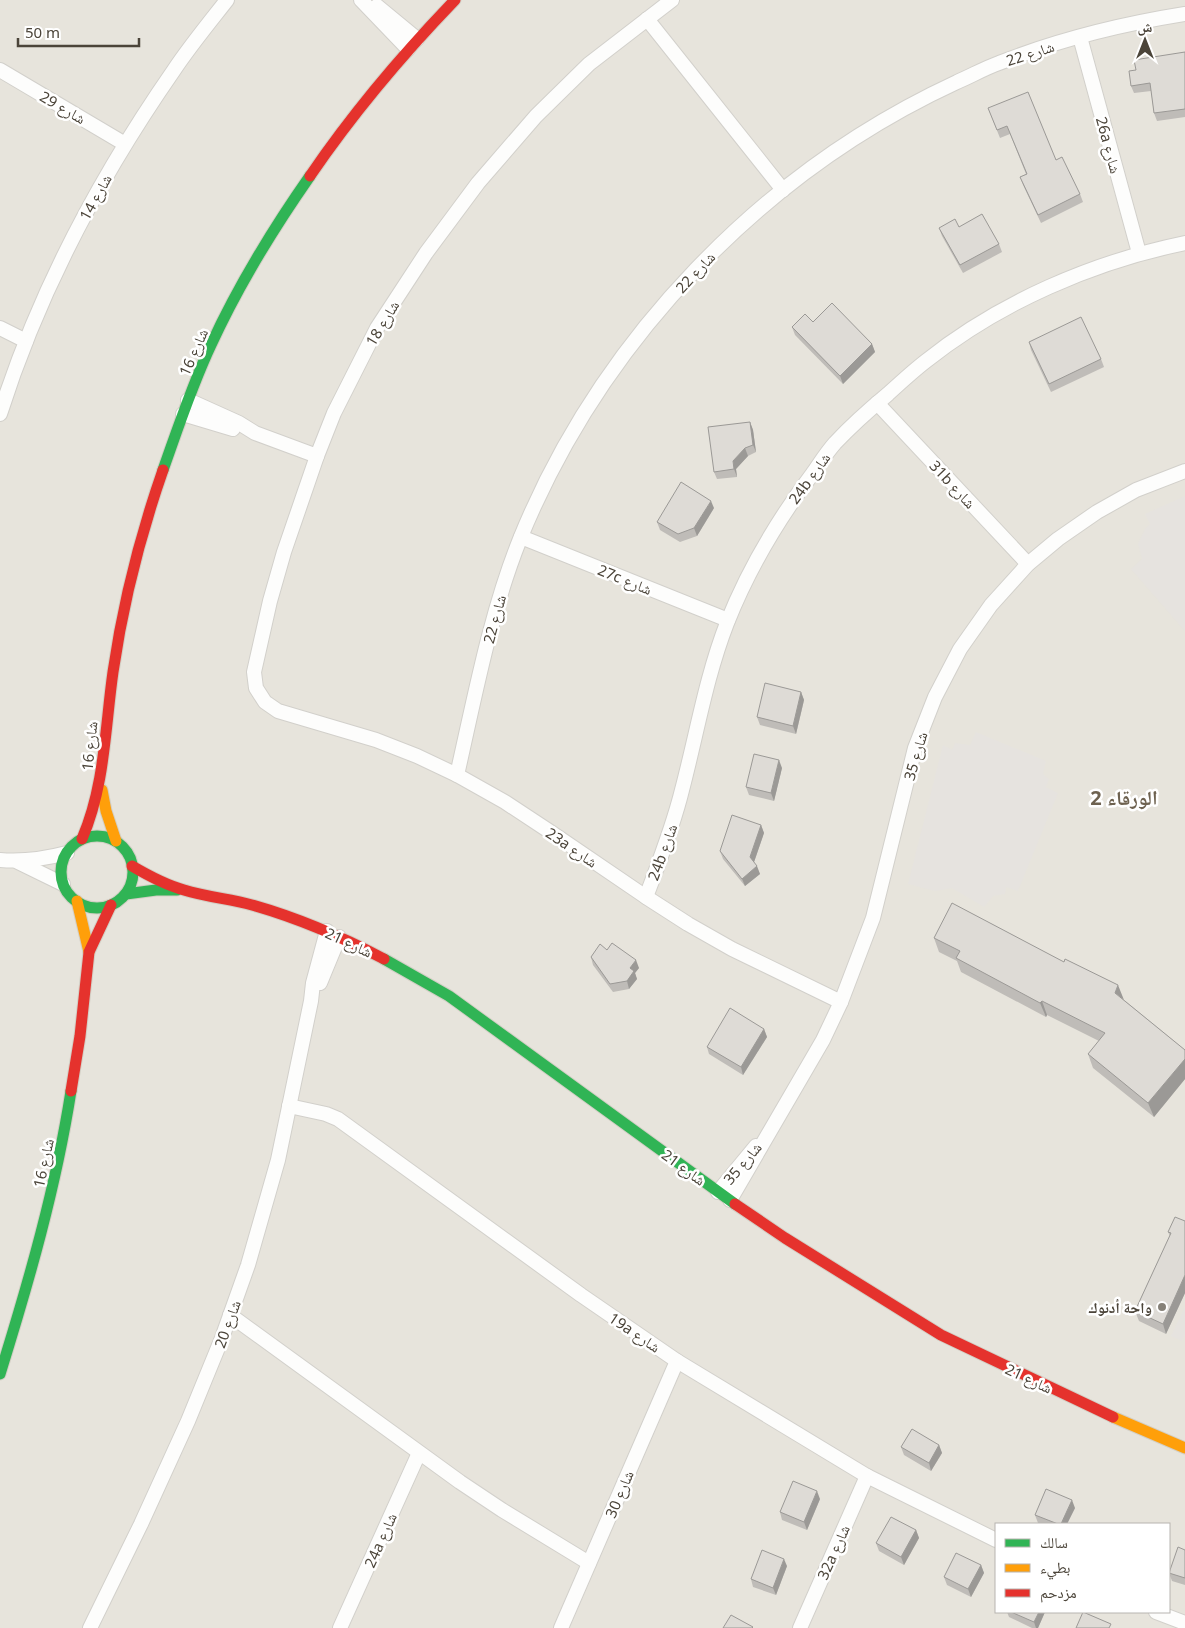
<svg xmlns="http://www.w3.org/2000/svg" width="1185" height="1628" font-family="'Noto Sans','Noto Naskh Arabic',sans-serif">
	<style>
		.residential { fill: #e7e4dc; fill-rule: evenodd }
		.parking { fill: #e6e3df }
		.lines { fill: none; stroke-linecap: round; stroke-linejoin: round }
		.street-casing { stroke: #d2d0cb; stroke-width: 16 }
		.fast-casing { stroke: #d3cfc5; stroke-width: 13 }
		.slow-casing { stroke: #d3cfc5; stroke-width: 13 }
		.jam-casing { stroke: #d3cfc5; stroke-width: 13 }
		.street { stroke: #fdfdfc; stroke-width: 14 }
		.fast { stroke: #30b455; stroke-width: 11 }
		.slow { stroke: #ff9f0a; stroke-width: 11 }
		.jam { stroke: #e5322d; stroke-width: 11 }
		.wall { fill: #bfbcb8 }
		.shaded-wall { fill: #9b9996 }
		.building { fill: #dedbd6; stroke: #9b9996 }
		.poi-dot { fill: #868178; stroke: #fff; stroke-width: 2 }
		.labels { text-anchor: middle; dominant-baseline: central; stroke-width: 5; stroke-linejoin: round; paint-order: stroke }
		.street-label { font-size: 15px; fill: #4b4439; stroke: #fff }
		.poi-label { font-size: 15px; font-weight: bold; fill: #4b4439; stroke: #fff; text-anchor: end }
		.district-label { font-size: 20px; font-weight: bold; fill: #6e6250; stroke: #fff }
	</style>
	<rect width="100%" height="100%" fill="#f4f2ee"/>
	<path class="residential" d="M 0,0 L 1185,0 L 1185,1628 L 0,1628 ZM 996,1524 L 1169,1524 L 1169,1612 L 996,1612 Z"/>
	<g class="parking">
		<polygon points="1185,496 1185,631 1131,569 1142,559 1138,544 1145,529 1150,524 1145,514"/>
		<polygon points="976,732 1046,761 1043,774 1049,779 1046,787 1058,793 1018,891 1006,887 1005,894 993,896 984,907 952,888 935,891 908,884 943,745 952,750 955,743 970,745"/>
		<polygon points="1185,1307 1185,1335 1182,1341 1171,1336"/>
	</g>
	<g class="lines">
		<defs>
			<g id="street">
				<polyline points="361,0 408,49"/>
				<polyline points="672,0 589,64 536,116 478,183 426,253 377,328 334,413 317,456 284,552 270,601 254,672 256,688 265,702 278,711 376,740 417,756 457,775 505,802 552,833 646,897 688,924 732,949 841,1002"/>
				<polyline points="377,6 417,39"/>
				<polyline points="647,19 783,190"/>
				<polyline points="1080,37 1139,253"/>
				<polyline points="0,70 125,144"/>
				<polyline points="0,328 26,341"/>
				<polyline points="188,400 239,423 255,433 317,456"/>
				<polyline points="877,403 1028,564"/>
				<path d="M 0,414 C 39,291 101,175 174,70 C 190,46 209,23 227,0"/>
				<polyline points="183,414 233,429"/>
				<polyline points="521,537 728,620"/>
				<path d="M 457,775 C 475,696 490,614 520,539 C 601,340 762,172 957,82 C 971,76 985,68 999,63 C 1058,40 1122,24 1185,14"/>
				<path d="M 0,860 C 23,862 44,859 67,853"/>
				<polyline points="18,862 63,884"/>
				<path d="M 646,897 C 659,862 673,827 682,790 C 697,733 706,677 727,623 C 748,570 779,518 813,473 C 820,463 827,452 835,443 C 851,426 870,409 888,394 C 900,383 913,371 926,361 C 1000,302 1093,262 1185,243"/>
				<polyline points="320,983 339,937"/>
				<polyline points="289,1106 326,1114 338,1119 581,1295 677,1361 867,1476 996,1540"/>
				<polyline points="718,1192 756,1146"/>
				<polyline points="730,1200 798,1083 823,1040 841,1002 873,918 915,748 935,697 960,649 991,605 1028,564 1058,539 1097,512 1136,490 1185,471"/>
				<polyline points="230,1315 460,1482 502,1510 589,1563"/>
				<polyline points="1156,1612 1185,1623"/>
				<polyline points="90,1628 141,1524 188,1421 222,1338 248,1265 278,1160 311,1001 313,983 327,931"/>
				<polyline points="340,1628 419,1453"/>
				<polyline points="561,1628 677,1361"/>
				<polyline points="800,1628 867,1476"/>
			</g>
			<g id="fast">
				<path d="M 163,470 C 178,428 192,385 211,345 C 238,286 273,229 310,176"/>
				<circle cx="97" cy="872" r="36"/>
				<polyline points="126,894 156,890 177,890"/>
				<polyline points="384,959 449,996 735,1204"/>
				<path d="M 0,1374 C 29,1281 56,1187 71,1091"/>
			</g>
			<g id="slow">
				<polyline points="102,790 106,811 116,841"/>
				<polyline points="77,901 89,952"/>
				<polyline points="1113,1417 1185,1448"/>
			</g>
			<g id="jam">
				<path d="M 310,176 C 353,113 402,55 455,0"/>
				<path d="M 82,839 C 105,786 105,728 113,672 C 123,603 140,536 163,470"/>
				<path d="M 132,866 C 149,876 166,885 184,890 C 207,897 230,899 252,905 C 298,918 342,937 384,959"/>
				<polyline points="71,1091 80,1036 89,952 111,905"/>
				<polyline points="735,1204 785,1238 941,1335 1113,1417"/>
			</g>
		</defs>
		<use href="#street" class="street-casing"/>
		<use href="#fast" class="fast-casing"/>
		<use href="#slow" class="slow-casing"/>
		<use href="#jam" class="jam-casing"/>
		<use href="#street" class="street"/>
		<use href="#fast" class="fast"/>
		<use href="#slow" class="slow"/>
		<use href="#jam" class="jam"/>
	</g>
	<g class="wall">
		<polygon points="1185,52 1185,117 1157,121 1154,113 1151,91 1134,93 1131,86 1136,70"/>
		<polygon points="988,108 1056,160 1080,194 1083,202 1041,223 1023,185 1020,177 1026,174 1010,134 1000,138"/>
		<polygon points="959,227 999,244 1002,252 963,273 942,236 939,228"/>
		<polygon points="792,327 872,344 875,352 843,384 795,335"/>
		<polygon points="1029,342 1101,359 1104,367 1051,392 1031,350"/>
		<polygon points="750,422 753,430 756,452 748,456 736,469 737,477 717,479 714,472"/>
		<polygon points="714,508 697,536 680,542 660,530 657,522"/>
		<polygon points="801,692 804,700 796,734 760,725 757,717"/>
		<polygon points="782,768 774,801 749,795 746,787"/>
		<polygon points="761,825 764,833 754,862 760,874 745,886 723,859 720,851"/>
		<polygon points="934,938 1124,1000 1185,1050 1185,1079 1154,1117 1093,1068 1088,1054 1099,1041 1047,1015 1046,1017 961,972 957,961 939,952"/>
		<polygon points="607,950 639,968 635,973 637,979 629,989 613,992 593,965 591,957"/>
		<polygon points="764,1029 767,1037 743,1075 709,1054 707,1047"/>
		<polygon points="1185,1221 1185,1293 1166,1334 1139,1321 1135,1311 1170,1236 1168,1232"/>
		<polygon points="939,1445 942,1453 931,1471 904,1455 901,1447"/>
		<polygon points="820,1499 807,1530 782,1520 780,1512"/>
		<polygon points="1075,1508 1067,1524 1042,1524 1038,1523 1035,1515"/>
		<polygon points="916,1530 919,1538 904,1565 879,1551 876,1543"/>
		<polygon points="1185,1550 1185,1585 1172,1581 1169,1573"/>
		<polygon points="981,1565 984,1573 971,1597 947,1585 944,1577"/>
		<polygon points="787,1566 776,1595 753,1587 751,1579"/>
		<polygon points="1007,1612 1045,1612 1038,1628 1032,1628 1009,1617"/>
	</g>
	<g class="shaded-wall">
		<polygon points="872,344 875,352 843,384 840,376"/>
		<polygon points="750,422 753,430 756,452 753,445"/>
		<polygon points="745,448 748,456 736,469 737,477 734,469 733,461"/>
		<polygon points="711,501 714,508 697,536 694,528"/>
		<polygon points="801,692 804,700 796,734 793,726"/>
		<polygon points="779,760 782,768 774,801 771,793"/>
		<polygon points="761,825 764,833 753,865 750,857"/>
		<polygon points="757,866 760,874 745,886 742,879"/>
		<polygon points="636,960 639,968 635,973 637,979 629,989 627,981 630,968"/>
		<polygon points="1118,985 1124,1000 1115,993"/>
		<polygon points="1042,1001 1047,1015 1046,1017 1040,1003"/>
		<polygon points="764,1029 767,1037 743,1075 741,1067"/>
		<polygon points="1185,1059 1185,1079 1154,1117 1148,1103"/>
		<polygon points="1185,1275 1185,1293 1166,1334 1163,1324"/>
		<polygon points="939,1445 942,1453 931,1471 929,1463"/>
		<polygon points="817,1491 820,1499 807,1530 804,1522"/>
		<polygon points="1072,1500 1075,1508 1067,1524 1061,1524"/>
		<polygon points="916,1530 919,1538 904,1565 901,1557"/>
		<polygon points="784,1559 787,1566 776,1595 773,1588"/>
		<polygon points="981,1565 984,1573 971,1597 968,1589"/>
		<polygon points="1039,1612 1045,1612 1038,1628 1036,1628 1034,1622"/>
	</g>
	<g class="building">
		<polygon points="1185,52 1185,109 1154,113 1150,83 1131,86 1129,71 1136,70 1134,60"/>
		<polygon points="1028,92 1056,160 1062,157 1080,194 1038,215 1020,177 1027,174 1007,126 997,130 988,108"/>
		<polygon points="982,214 999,244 960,265 939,228 955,219 959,227"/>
		<polygon points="832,303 872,344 840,376 792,327 805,314 813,322"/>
		<polygon points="1081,317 1101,359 1049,384 1029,342"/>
		<polygon points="750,422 753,445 745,448 733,461 734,469 714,472 708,427"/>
		<polygon points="681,482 711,501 694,528 678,534 657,522"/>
		<polygon points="765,683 801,692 793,726 757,717"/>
		<polygon points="754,754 779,760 771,793 746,787"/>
		<polygon points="732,815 761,825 750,857 757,866 742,879 720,851"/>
		<polygon points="952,903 1064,962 1065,959 1118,985 1115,993 1185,1050 1185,1059 1148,1103 1088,1054 1105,1033 1042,1001 1040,1003 956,958 960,951 934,938"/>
		<polygon points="612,943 636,960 630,968 634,971 627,981 610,984 591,957 600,944 607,950"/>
		<polygon points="730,1008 764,1029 741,1067 707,1047"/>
		<polygon points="1175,1217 1185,1221 1185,1275 1163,1324 1135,1311 1171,1233 1168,1232"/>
		<polygon points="912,1429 939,1445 929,1463 901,1447"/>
		<polygon points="793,1481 817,1491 804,1522 780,1512"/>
		<polygon points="1046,1489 1072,1500 1061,1524 1058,1524 1035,1515"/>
		<polygon points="891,1517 916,1530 901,1557 876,1543"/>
		<polygon points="1178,1547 1185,1550 1185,1578 1169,1573"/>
		<polygon points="762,1550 784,1559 773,1588 751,1579"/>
		<polygon points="956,1553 981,1565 968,1589 944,1577"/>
		<polygon points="1011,1612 1039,1612 1034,1622"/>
		<polygon points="1083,1612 1111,1624 1109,1628 1076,1628"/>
		<polygon points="731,1615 753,1627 752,1628 723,1628"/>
	</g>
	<circle class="poi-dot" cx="1162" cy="1307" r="5"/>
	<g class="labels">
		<g class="street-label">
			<text transform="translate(1030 53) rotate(-18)">شارع 22</text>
			<text transform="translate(63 107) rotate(30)">شارع 29</text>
			<text transform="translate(1109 145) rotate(75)">26a شارع</text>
			<text transform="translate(95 197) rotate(-61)">شارع 14</text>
			<text transform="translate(695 272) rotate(-47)">شارع 22</text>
			<text transform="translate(382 323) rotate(-59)">شارع 18</text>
			<text transform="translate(193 352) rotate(-66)">شارع 16</text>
			<text transform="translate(809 478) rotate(-54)">24b شارع</text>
			<text transform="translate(953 484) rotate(47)">31b شارع</text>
			<text transform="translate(625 579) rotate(22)">27c شارع</text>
			<text transform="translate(494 619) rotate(-75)">شارع 22</text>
			<text transform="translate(89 746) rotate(-84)">شارع 16</text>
			<text transform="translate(915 756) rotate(-74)">شارع 35</text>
			<text transform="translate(572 847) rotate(34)">23a شارع</text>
			<text transform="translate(662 852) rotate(-70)">24b شارع</text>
			<text transform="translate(349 942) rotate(25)">شارع 21</text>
			<text transform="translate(43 1163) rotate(-78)">شارع 16</text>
			<text transform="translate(742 1163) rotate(-50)">شارع 35</text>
			<text transform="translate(684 1167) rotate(36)">شارع 21</text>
			<text transform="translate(227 1324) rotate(-70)">شارع 20</text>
			<text transform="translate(635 1332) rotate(34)">19a شارع</text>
			<text transform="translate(1029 1378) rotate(25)">شارع 21</text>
			<text transform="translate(619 1494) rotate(-67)">شارع 30</text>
			<text transform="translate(380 1540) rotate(-66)">24a شارع</text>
			<text transform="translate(833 1552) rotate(-66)">32a شارع</text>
		</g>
		<g class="poi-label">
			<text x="1152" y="1307">واحة أدنوك</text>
		</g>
		<g class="district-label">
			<text x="1124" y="797">الورقاء 2</text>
		</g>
	</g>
	<rect x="995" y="1523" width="175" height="90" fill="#ffffff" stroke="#b7b4b0"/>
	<rect x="1005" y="1539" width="25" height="8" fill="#30b455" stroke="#b7b4b0"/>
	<text x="1040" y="1548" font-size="15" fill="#4b4439">سالك</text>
	<rect x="1005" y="1564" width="25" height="8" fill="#ff9f0a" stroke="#b7b4b0"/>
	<text x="1040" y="1573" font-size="15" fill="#4b4439">بطيء</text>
	<rect x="1005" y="1589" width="25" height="8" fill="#e5322d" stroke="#b7b4b0"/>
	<text x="1040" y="1598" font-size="15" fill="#4b4439">مزدحم</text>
	<g transform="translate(1145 40)" stroke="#ffffff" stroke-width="4" paint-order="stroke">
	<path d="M0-4L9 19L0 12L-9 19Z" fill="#4b4439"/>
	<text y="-8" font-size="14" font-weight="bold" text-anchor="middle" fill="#4b4439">ش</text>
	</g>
	<path d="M18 38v8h121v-8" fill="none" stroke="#4b4439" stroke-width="2.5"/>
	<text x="25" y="38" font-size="15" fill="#4b4439" stroke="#ffffff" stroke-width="4" paint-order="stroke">50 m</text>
</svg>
